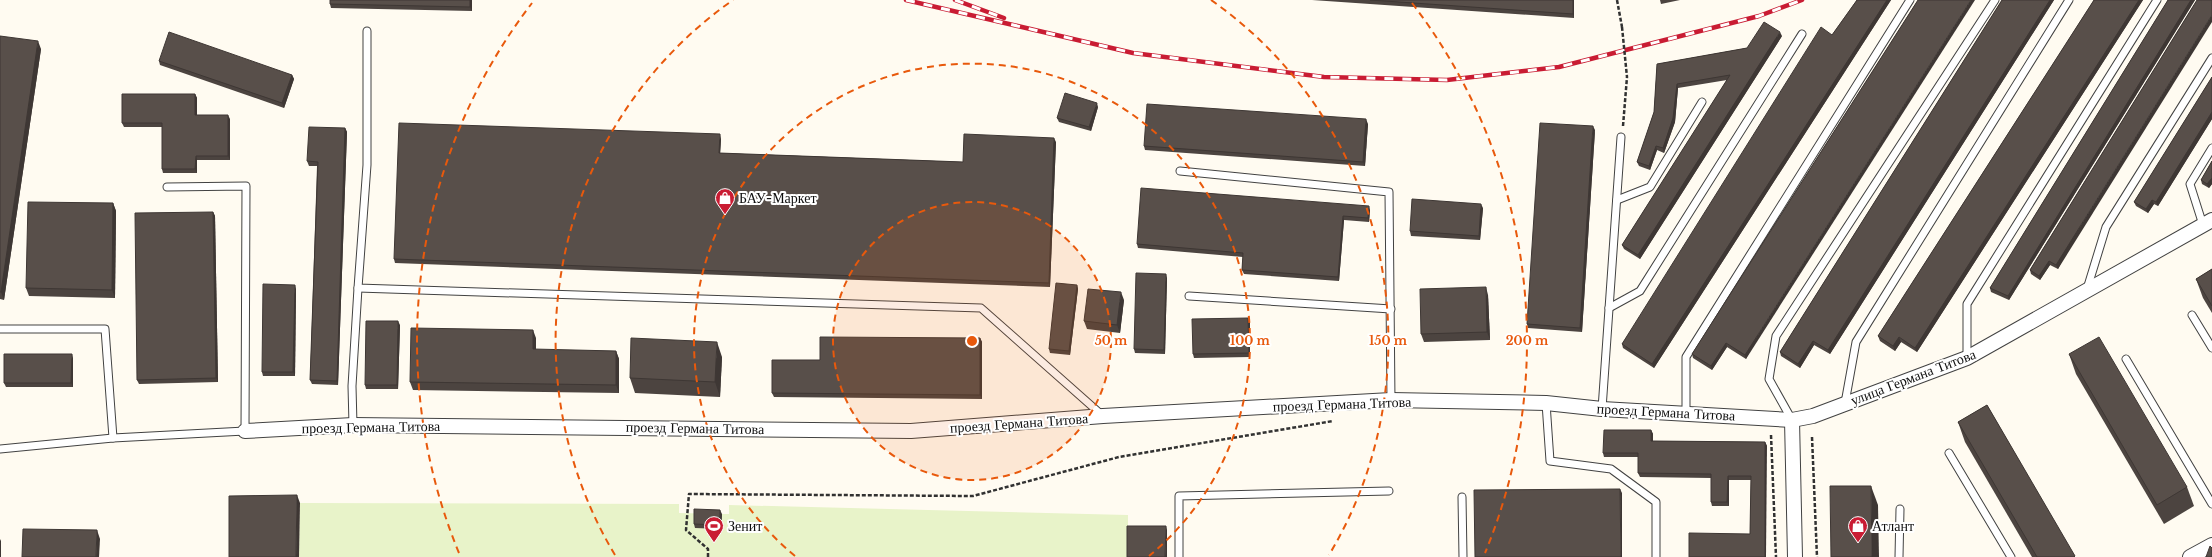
<svg xmlns="http://www.w3.org/2000/svg" width="2212" height="557" font-family="'Libre Baskerville',serif">
	<style>
		.pitch { fill: #e8f3c9 }
		.lines { fill: none; stroke-linecap: round; stroke-linejoin: round }
		.lane-casing { stroke: #424242; stroke-width: 9 }
		.street-casing { stroke: #424242; stroke-width: 16 }
		.path { stroke: #313131; stroke-width: 2.5; stroke-dasharray: 4 2; stroke-linecap: butt }
		.lane { stroke: #fff; stroke-width: 7 }
		.street { stroke: #fff; stroke-width: 14 }
		.rail-casing { stroke: #c91c33; stroke-width: 4.5 }
		.rail { stroke: #fff; stroke-width: 3; stroke-dasharray: 9; stroke-linecap: butt }
		.path-bridge { stroke: #313131; stroke-width: 2.5; stroke-dasharray: 4 2; stroke-linecap: butt }
		.wall { fill: #4c4440 }
		.shaded-wall { fill: #3e3734 }
		.building { fill: #584f4a; stroke: #3e3734 }
		.ring { fill: none; stroke: #e8590c; stroke-width: 2; stroke-dasharray: 7 5 }
		.labels { text-anchor: middle; dominant-baseline: central; stroke-width: 4; stroke-linejoin: round; paint-order: stroke }
		.poi-label { font-size: 14px; fill: #0f0f0f; stroke: #fff; text-anchor: start }
		.street-label { font-size: 14px; fill: #0f0f0f; stroke: #fff }
		.centre { fill: #e8590c; stroke: #fff; stroke-width: 2 }
		.ring-label { font-size: 12px; text-anchor: middle; font-weight: bold; fill: #e8590c; stroke: #fff; stroke-width: 4; stroke-linejoin: round; paint-order: stroke }
	</style>
	<rect width="100%" height="100%" fill="#fffbf1"/>
	<polygon class="pitch" points="300,503 679,504 679,513 722,514 729,514 729,505 1128,515 1128,557 299,557"/>
	<g class="lines">
		<defs>
			<g id="lane">
				<polyline points="367,31 367,165 358,288 981,308 1103,416"/>
				<polyline points="1180,171 1389,192 1391,400"/>
				<polyline points="1617,200 1650,187 1702,102"/>
				<polyline points="2203,225 2190,184 2212,148"/>
				<polyline points="2087,289 2106,227 2212,58"/>
				<polyline points="1189,296 1391,309"/>
				<polyline points="1609,308 1640,291 1802,34"/>
				<polyline points="2192,315 2212,348"/>
				<polyline points="0,329 105,329 113,438"/>
				<polyline points="1967,358 1967,304 2157,0"/>
				<polyline points="2126,359 2212,504"/>
				<polyline points="1546,403 1550,461 1611,469 1656,502 1656,557"/>
				<polyline points="1845,403 1856,342 2069,0"/>
				<polyline points="1602,409 1621,137"/>
				<polyline points="1686,413 1686,357 1910,0"/>
				<polyline points="1792,420 1769,379 1776,336 1995,0"/>
				<polyline points="353,425 352,386 358,288"/>
				<polyline points="0,449 113,438 245,431 246,186 167,187"/>
				<polyline points="1949,453 2011,557"/>
				<polyline points="1462,497 1463,557"/>
				<polyline points="1179,557 1179,496 1389,491"/>
				<polyline points="1899,557 1900,509"/>
			</g>
			<g id="street">
				<polyline points="1792,420 1795,557"/>
				<polyline points="245,431 353,425 911,431 1103,416 1391,400 1546,403 1602,409 1792,420 1813,416 1967,358 2212,220"/>
				<polyline points="2190,557 2212,545"/>
			</g>
		</defs>
		<use href="#lane" class="lane-casing"/>
		<use href="#street" class="street-casing"/>
		<g class="path">
			<polyline points="1617,0 1622,27"/>
			<polyline points="1623,126 1627,77"/>
			<polyline points="1771,435 1776,557"/>
			<polyline points="1812,437 1817,557"/>
			<polyline points="708,557 708,549 686,530 689,494 973,496 1119,457 1333,421"/>
		</g>
		<use href="#lane" class="lane"/>
		<use href="#street" class="street"/>
		<defs>
			<g id="rail">
				<polyline points="906,0 1133,53 1324,77 1447,80 1559,67 1759,16 1802,0"/>
				<polyline points="955,0 1004,18"/>
			</g>
		</defs>
		<use href="#rail" class="rail-casing"/>
		<use href="#rail" class="rail"/>
		<polyline class="path-bridge" points="1622,27 1627,77"/>
	</g>
	<g class="wall">
		<polygon points="330,0 472,0 472,11 331,8 330,4"/>
		<polygon points="1312,0 1574,0 1574,18"/>
		<polygon points="1660,0 1680,0 1661,4"/>
		<polygon points="1857,0 1891,0 1654,368 1623,348 1622,344 1832,35"/>
		<polygon points="1918,0 1746,359 1727,347 1712,370 1693,358 1692,354"/>
		<polygon points="2002,0 2054,0 1830,354 1814,345 1800,368 1781,356 1780,352"/>
		<polygon points="2094,0 2143,0 1917,352 1901,342 1895,351 1880,341 1878,336"/>
		<polygon points="2168,0 2195,0 2009,300 1991,292 1990,288"/>
		<polygon points="2197,0 2058,269 2050,265 2040,280 2031,274 2030,270"/>
		<polygon points="0,36 41,49 4,300 0,299"/>
		<polygon points="1782,36 1640,259 1624,249 1622,245 1727,80 1678,88 1675,122 1664,153 1657,150 1650,170 1639,166 1637,162 1654,112 1657,64 1747,48"/>
		<polygon points="159,61 292,75 294,79 284,108 160,65"/>
		<polygon points="2212,77 2212,119 2158,206 2154,204 2148,213 2136,206 2134,202"/>
		<polygon points="195,94 197,98 197,115 230,119 230,160 197,160 197,173 163,173 162,169 162,127 124,127 122,123"/>
		<polygon points="1098,107 1091,131 1059,122 1057,118"/>
		<polygon points="1368,124 1365,166 1145,150 1144,146"/>
		<polygon points="345,128 347,132 338,385 312,384 310,380 317,166 309,166 307,161"/>
		<polygon points="1595,130 1582,332 1528,328 1527,324"/>
		<polygon points="721,139 720,153 963,162 1056,142 1050,287 395,263 394,259"/>
		<polygon points="2212,161 2212,184 2209,188 2202,184 2201,180"/>
		<polygon points="113,203 116,211 115,298 29,296 26,288"/>
		<polygon points="1483,208 1480,240 1411,236 1410,231"/>
		<polygon points="1370,210 1369,222 1344,220 1339,281 1244,274 1242,270 1243,257 1138,248 1137,244"/>
		<polygon points="213,212 215,216 218,382 139,384 137,380"/>
		<polygon points="2212,269 2212,313 2203,298 2196,279"/>
		<polygon points="1167,278 1165,354 1135,353 1134,349"/>
		<polygon points="1077,285 1078,289 1070,355 1050,353 1049,349"/>
		<polygon points="296,289 295,376 263,376 262,372"/>
		<polygon points="1488,295 1490,340 1424,342 1421,334"/>
		<polygon points="1124,300 1120,333 1087,329 1084,321"/>
		<polygon points="1250,322 1250,357 1194,358 1193,354"/>
		<polygon points="400,325 398,389 366,389 365,385"/>
		<polygon points="536,338 536,350 616,351 619,359 619,393 413,390 410,382"/>
		<polygon points="980,338 982,342 982,399 774,397 772,393 820,360"/>
		<polygon points="2069,354 2187,487 2194,506 2164,524 2076,374"/>
		<polygon points="722,357 720,397 635,393 630,378"/>
		<polygon points="73,358 73,387 6,387 4,383"/>
		<polygon points="1987,405 2075,557 2032,557 1965,442 1958,422"/>
		<polygon points="1651,430 1653,434 1653,441 1765,442 1767,446 1750,534 1751,480 1729,480 1729,506 1712,506 1711,502 1711,478 1640,477 1638,473 1638,457 1604,457 1603,453"/>
		<polygon points="722,514 721,529 695,528 694,524"/>
	</g>
	<g class="shaded-wall">
		<polygon points="470,0 472,0 472,11 470,7"/>
		<polygon points="1573,0 1574,0 1574,18 1573,14"/>
		<polygon points="1887,0 1891,0 1654,368 1652,364"/>
		<polygon points="1971,0 1975,0 1746,359 1745,355"/>
		<polygon points="2050,0 2054,0 1830,354 1828,350"/>
		<polygon points="2139,0 2143,0 1917,352 1915,348"/>
		<polygon points="2191,0 2195,0 2009,300 2008,296"/>
		<polygon points="2212,15 2212,22 2058,269 2056,265"/>
		<polygon points="1780,32 1782,36 1640,259 1638,255"/>
		<polygon points="38,41 41,49 4,300 1,292"/>
		<polygon points="292,75 294,79 284,108 282,103"/>
		<polygon points="1677,84 1678,88 1675,122 1664,153 1663,148"/>
		<polygon points="195,94 197,98 197,119 195,115"/>
		<polygon points="1097,103 1098,107 1091,131 1089,127"/>
		<polygon points="2212,112 2212,119 2158,206 2156,202"/>
		<polygon points="228,115 230,119 230,160 228,156"/>
		<polygon points="1366,119 1368,124 1365,166 1363,162"/>
		<polygon points="1593,126 1595,130 1582,332 1580,328"/>
		<polygon points="345,128 347,132 338,385 337,381"/>
		<polygon points="720,134 721,139 720,157 719,153"/>
		<polygon points="1054,138 1056,142 1050,287 1049,283"/>
		<polygon points="1656,146 1657,150 1650,170 1649,166"/>
		<polygon points="196,156 197,160 197,173 195,169"/>
		<polygon points="2212,178 2212,184 2209,188 2207,184"/>
		<polygon points="2152,200 2154,204 2148,213 2146,209"/>
		<polygon points="113,203 116,211 115,298 112,290"/>
		<polygon points="1481,204 1483,208 1480,240 1479,236"/>
		<polygon points="1369,206 1370,210 1369,222 1368,218"/>
		<polygon points="213,212 215,216 218,382 216,378"/>
		<polygon points="1343,216 1344,220 1339,281 1338,277"/>
		<polygon points="2049,261 2050,265 2040,280 2039,276"/>
		<polygon points="1166,274 1167,278 1165,354 1164,350"/>
		<polygon points="295,285 296,289 295,376 293,372"/>
		<polygon points="1077,285 1078,289 1070,355 1069,351"/>
		<polygon points="1486,287 1488,295 1490,340 1487,332"/>
		<polygon points="1121,292 1124,300 1120,333 1117,325"/>
		<polygon points="1248,318 1250,322 1250,357 1249,353"/>
		<polygon points="398,321 400,325 398,389 397,385"/>
		<polygon points="533,330 536,338 536,358 533,349"/>
		<polygon points="1899,337 1901,342 1895,351 1893,346"/>
		<polygon points="980,338 982,342 982,399 980,395"/>
		<polygon points="1813,341 1814,345 1800,368 1798,364"/>
		<polygon points="717,342 722,357 720,397 715,382"/>
		<polygon points="1726,343 1727,347 1712,370 1711,366"/>
		<polygon points="616,351 619,359 619,393 616,385"/>
		<polygon points="72,354 73,358 73,387 71,383"/>
		<polygon points="1651,430 1653,434 1653,446 1651,441"/>
		<polygon points="1765,442 1767,446 1766,557 1765,557"/>
		<polygon points="1728,476 1729,480 1729,506 1727,502"/>
		<polygon points="1871,486 1878,505 1879,557 1872,557"/>
		<polygon points="1620,489 1622,493 1622,557 1621,557"/>
		<polygon points="297,495 300,503 299,557 296,557"/>
		<polygon points="720,510 722,514 721,529 720,525"/>
		<polygon points="1166,526 1167,530 1167,557 1165,557"/>
		<polygon points="97,530 100,539 99,557 96,557"/>
		<polygon points="0,539 1,541 1,557 0,557"/>
	</g>
	<g class="building">
		<polygon points="330,0 470,0 470,7 330,4"/>
		<polygon points="1370,0 1573,0 1573,14"/>
		<polygon points="1857,0 1887,0 1652,364 1622,344 1821,27 1832,35"/>
		<polygon points="1918,0 1971,0 1745,355 1726,343 1711,366 1692,354"/>
		<polygon points="2002,0 2050,0 1828,350 1813,341 1798,364 1780,352"/>
		<polygon points="2094,0 2139,0 1915,348 1899,337 1893,346 1878,336"/>
		<polygon points="2168,0 2191,0 2008,296 1990,288"/>
		<polygon points="2197,0 2212,0 2212,15 2056,265 2049,261 2039,276 2030,270"/>
		<polygon points="1764,22 1780,32 1638,255 1622,245 1730,75 1677,84 1673,118 1663,148 1656,146 1649,166 1637,162 1654,112 1657,64 1747,48"/>
		<polygon points="169,32 292,75 282,103 159,61"/>
		<polygon points="0,36 38,41 1,292 0,292"/>
		<polygon points="2212,77 2212,112 2156,202 2152,200 2146,209 2134,202"/>
		<polygon points="1065,93 1097,103 1089,127 1057,118"/>
		<polygon points="122,94 195,94 195,115 228,115 228,156 196,156 195,169 162,169 162,123 122,123"/>
		<polygon points="1147,104 1366,119 1363,162 1144,146"/>
		<polygon points="399,123 720,134 719,153 963,162 964,134 1054,138 1049,283 394,259"/>
		<polygon points="1540,123 1593,126 1580,328 1527,324"/>
		<polygon points="309,127 345,128 337,381 310,380 318,162 307,161"/>
		<polygon points="2212,161 2212,178 2207,184 2201,180"/>
		<polygon points="1141,188 1369,206 1368,218 1343,216 1338,277 1242,270 1243,253 1137,244"/>
		<polygon points="1412,199 1481,204 1479,236 1410,231"/>
		<polygon points="28,202 113,203 112,290 26,288"/>
		<polygon points="213,212 216,378 137,380 135,213"/>
		<polygon points="2212,269 2212,306 2196,279"/>
		<polygon points="1136,273 1166,274 1164,350 1134,349"/>
		<polygon points="1056,283 1077,285 1069,351 1049,349"/>
		<polygon points="263,284 295,285 293,372 262,372"/>
		<polygon points="1486,287 1487,332 1421,334 1420,289"/>
		<polygon points="1088,289 1121,292 1117,325 1084,321"/>
		<polygon points="1248,318 1249,353 1193,354 1192,319"/>
		<polygon points="366,321 398,321 397,385 365,385"/>
		<polygon points="411,328 533,330 533,349 616,351 616,385 410,382"/>
		<polygon points="820,337 980,338 980,395 772,393 772,360 820,360"/>
		<polygon points="2099,337 2187,487 2157,505 2069,354"/>
		<polygon points="631,338 717,342 715,382 630,378"/>
		<polygon points="4,354 72,354 71,383 4,383"/>
		<polygon points="1987,405 2075,556 2074,557 2037,557 1958,422"/>
		<polygon points="1604,430 1651,430 1651,441 1765,442 1765,557 1689,557 1689,533 1750,534 1751,476 1728,476 1727,502 1711,502 1711,474 1638,473 1638,453 1603,453"/>
		<polygon points="1830,486 1871,486 1872,557 1831,557"/>
		<polygon points="1620,489 1621,557 1475,557 1474,490"/>
		<polygon points="297,495 296,557 229,557 229,496"/>
		<polygon points="694,509 720,510 720,525 694,524"/>
		<polygon points="1127,526 1166,526 1165,557 1127,557"/>
		<polygon points="23,529 97,530 96,557 22,557"/>
		<polygon points="2210,546 2212,548 2212,557 2206,557"/>
	</g>
	<circle cx="972" cy="341" r="139" fill="#e8590c" fill-opacity=".12"/>
	<g class="ring">
		<circle cx="972" cy="341" r="139"/>
		<path d="M795 556A278 278 0 1 1 1149 556"/>
		<path d="M615 555A416 416 0 0 1 733 0M1211 0A416 416 0 0 1 1329 555"/>
		<path d="M459 553A555 555 0 0 1 532 3M1412 3A555 555 0 0 1 1485 553"/>
	</g>
	<defs>
		<symbol id="shop-pin" viewBox="-11 -11 22 30"><path d="M0 17L-7.5 6A9.5 9.5 0 1 1 7.5 6Z" fill="#c91c33" stroke="#fff"/><path d="M-5-2.5h2.3a2.7 3.5 0 0 1 5.4 0H5L5.5 6h-11ZM-1.5-2.5h3a1.5 2.3 0 0 0-3 0Z" fill="#fff"/></symbol>
		<symbol id="stadium-pin" viewBox="-11 -11 22 30"><path d="M0 17L-7.5 6A9.5 9.5 0 1 1 7.5 6Z" fill="#c91c33" stroke="#fff"/><path d="M0-5a6.5 5 0 1 0 0 10a6.5 5 0 1 0 0-10ZM-3.5-1.8h7v3.6h-7Z" fill="#fff"/></symbol>
	</defs>
	<g fill-rule="evenodd">
		<use href="#shop-pin" x="714" y="187" width="22" height="30"/>
		<use href="#stadium-pin" x="703" y="515" width="22" height="30"/>
		<use href="#shop-pin" x="1847" y="515" width="22" height="30"/>
	</g>
	<g class="labels">
		<g class="poi-label">
			<text x="739" y="198">БАУ-Маркет</text>
			<text x="728" y="526">Зенит</text>
			<text x="1872" y="526">Атлант</text>
		</g>
		<g class="street-label">
			<text transform="translate(1913 377) rotate(-21)">улица Германа Титова</text>
			<text transform="translate(1342 404) rotate(-2)">проезд Германа Титова</text>
			<text transform="translate(1666 412) rotate(3)">проезд Германа Титова</text>
			<text transform="translate(1019 423) rotate(-4)">проезд Германа Титова</text>
			<text transform="translate(371 427) rotate(-1)">проезд Германа Титова</text>
			<text transform="translate(695 428) rotate(1)">проезд Германа Титова</text>
		</g>
	</g>
	<circle cx="972" cy="341" r="6" class="centre"/>
	<g class="ring-label">
		<text x="1111" y="345">50 m</text>
		<text x="1250" y="345">100 m</text>
		<text x="1388" y="345">150 m</text>
		<text x="1527" y="345">200 m</text>
	</g>
</svg>
